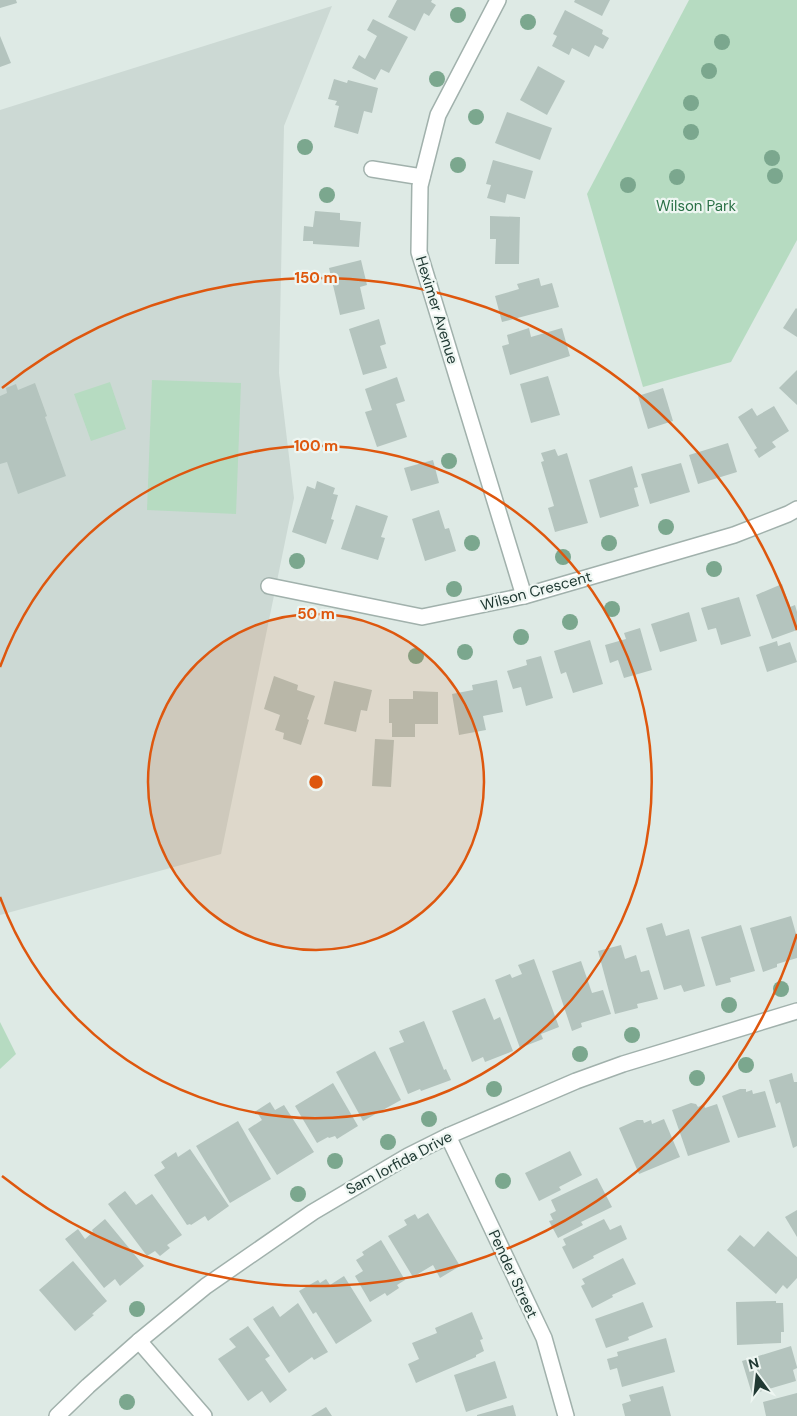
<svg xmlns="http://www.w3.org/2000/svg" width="797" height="1416" font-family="'DM Sans',sans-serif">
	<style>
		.built { fill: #ccd9d4 }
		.green { fill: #b6dbc1 }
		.building { fill: #b4c4be }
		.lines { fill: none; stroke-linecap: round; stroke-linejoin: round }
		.street-casing { stroke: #a1b1ac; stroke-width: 18 }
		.street { stroke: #fff; stroke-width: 15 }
		.tree { fill: #7ba78e }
		.ring { fill: none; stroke: #de570e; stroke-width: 2.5 }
		.labels { text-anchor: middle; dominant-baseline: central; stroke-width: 4.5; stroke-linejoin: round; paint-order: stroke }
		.park-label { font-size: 15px; fill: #2a7046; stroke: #eef6f2 }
		.street-label { font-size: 15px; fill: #203933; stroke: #eef6f2 }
		.centre { fill: #de570e; stroke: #eef6f2; stroke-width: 2.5 }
		.ring-label { font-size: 15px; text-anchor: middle; font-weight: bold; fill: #de570e; stroke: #eef6f2; stroke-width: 4.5; stroke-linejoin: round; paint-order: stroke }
	</style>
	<rect width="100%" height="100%" fill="#deeae5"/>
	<polygon class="built" points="332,6 284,126 279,373 294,498 221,854 0,915 0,110"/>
	<g class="green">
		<polygon points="689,0 797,0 797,240 731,362 643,387 587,194"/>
		<polygon points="152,380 241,383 236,514 147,510"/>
		<polygon points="110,382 126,429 91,441 74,394"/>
		<polygon points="0,1022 16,1054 0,1069"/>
	</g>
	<g class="building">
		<polygon points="0,0 16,0 17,3 0,8"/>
		<polygon points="397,0 432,0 431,2 436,5 429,16 424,13 415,31 388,17"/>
		<polygon points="575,0 610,0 602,16 574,2"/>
		<polygon points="565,10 603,30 602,34 609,38 603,49 595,45 589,57 572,48 569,55 552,46 557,36 553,34"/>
		<polygon points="373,19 408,37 389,73 381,69 375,80 352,68 359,55 365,59 377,36 367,30"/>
		<polygon points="0,36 11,63 0,67"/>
		<polygon points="538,66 565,81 547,115 520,100"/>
		<polygon points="334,79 347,83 348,80 378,88 372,113 364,111 358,134 334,127 339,106 335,105 337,101 328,99"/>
		<polygon points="507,112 552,128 540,160 495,143"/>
		<polygon points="493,160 533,171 525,199 507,194 505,203 487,198 491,185 486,184"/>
		<polygon points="315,211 340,213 340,220 361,222 359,247 313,244 313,241 303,241 304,226 313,227"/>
		<polygon points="490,216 520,217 519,264 495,264 496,239 490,239"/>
		<polygon points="361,260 367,285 360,287 365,309 340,315 329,268"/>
		<polygon points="539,278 541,286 552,283 559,307 502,322 495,296 519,289 517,284"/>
		<polygon points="796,308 797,309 797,337 783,328"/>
		<polygon points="379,319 386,344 380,346 387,368 363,375 349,329"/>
		<polygon points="529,328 531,337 562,328 570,356 510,375 502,346 509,344 507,335"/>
		<polygon points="797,370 797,405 779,388"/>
		<polygon points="548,376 560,415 531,423 520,384"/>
		<polygon points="397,377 405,401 396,404 407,437 377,447 365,412 372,410 365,389"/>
		<polygon points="35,383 47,416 45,417 66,476 18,494 7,462 0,464 0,396 7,393 6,388 16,384 18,390"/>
		<polygon points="663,388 673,421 648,429 638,396"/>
		<polygon points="774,406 789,431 772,442 776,447 759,458 754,450 757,448 738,417 752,408 757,416"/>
		<polygon points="728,443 737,472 698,484 689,455"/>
		<polygon points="555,449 558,456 567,453 588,523 555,532 548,508 554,506 541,462 544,461 541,453"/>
		<polygon points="433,460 439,483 411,491 404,468"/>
		<polygon points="681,463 690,492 650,504 641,474"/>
		<polygon points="632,466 638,487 634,488 639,506 600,518 589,480"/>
		<polygon points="317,481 335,488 333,494 338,495 331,519 334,520 326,544 292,532 307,486 315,489"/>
		<polygon points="356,505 388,516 381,537 385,538 378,560 341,549"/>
		<polygon points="439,510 445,529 449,528 456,551 425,561 412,519"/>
		<polygon points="782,584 790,607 795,605 797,612 797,630 772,639 756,595"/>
		<polygon points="739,597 751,636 721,645 716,628 708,630 701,608"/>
		<polygon points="689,612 697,641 660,652 651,624"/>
		<polygon points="640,628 652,670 624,678 618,660 610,663 605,645 626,639 624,633"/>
		<polygon points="590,640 603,684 573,693 566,672 561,674 554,651"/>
		<polygon points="777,641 778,646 790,642 797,662 767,672 759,647"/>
		<polygon points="541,656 553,698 526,706 521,687 513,689 507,671 527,665 526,660"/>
		<polygon points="274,676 298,685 297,690 315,696 307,719 309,720 301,745 283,739 284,733 275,730 280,715 264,709"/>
		<polygon points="497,680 503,712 483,716 486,730 459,735 452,694 473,690 472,685"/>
		<polygon points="334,681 372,690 367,711 361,710 356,732 324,724"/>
		<polygon points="413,691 438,692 438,724 415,724 415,737 392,737 392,723 389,723 389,699 413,699"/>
		<polygon points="375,739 394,740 391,787 372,786"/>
		<polygon points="791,916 797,937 797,958 777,964 777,967 763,972 750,928"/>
		<polygon points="662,923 666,936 689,929 705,986 684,992 681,985 664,990 646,928"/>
		<polygon points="741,925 755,971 730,978 731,982 716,986 701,937"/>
		<polygon points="621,945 625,959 636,955 641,972 649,970 658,999 637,1004 638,1008 615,1014 598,951"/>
		<polygon points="534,959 559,1027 541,1034 543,1039 520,1048 495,980 510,974 512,978 522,974 518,965"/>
		<polygon points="581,961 592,993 603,990 611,1014 581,1023 582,1027 572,1031 552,971"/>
		<polygon points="485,998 494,1020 500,1017 513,1051 485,1062 483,1057 472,1062 452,1011"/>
		<polygon points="424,1021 444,1070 446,1069 451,1080 421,1091 420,1089 408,1094 389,1048 404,1042 399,1031"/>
		<polygon points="375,1051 401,1100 363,1121 336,1072"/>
		<polygon points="792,1073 794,1082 797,1082 797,1146 793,1148 780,1102 776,1104 769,1080"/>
		<polygon points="333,1083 358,1126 337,1139 335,1136 329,1138 328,1137 317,1143 295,1106"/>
		<polygon points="740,1089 746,1089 746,1092 752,1090 753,1094 765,1091 776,1127 738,1138 722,1096"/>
		<polygon points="270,1102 275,1110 284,1105 314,1152 277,1175 248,1129 262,1120 256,1111"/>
		<polygon points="691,1103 696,1104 698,1107 704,1104 705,1108 717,1104 730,1142 688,1156 672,1110"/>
		<polygon points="664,1119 680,1157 639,1174 619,1128 637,1120 643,1120 644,1123 651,1120 652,1124"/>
		<polygon points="238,1121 271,1179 230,1203 196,1146"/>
		<polygon points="190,1149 229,1206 208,1221 205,1216 191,1225 190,1224 187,1225 154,1175 165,1168 161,1162 176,1152 178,1157"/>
		<polygon points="570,1151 582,1175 559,1187 561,1190 539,1201 525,1173"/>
		<polygon points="597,1178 612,1207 581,1222 583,1225 558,1238 549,1221 553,1220 550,1214 556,1211 551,1200"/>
		<polygon points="125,1191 136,1205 152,1194 182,1235 167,1245 170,1248 160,1256 155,1251 147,1256 108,1204"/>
		<polygon points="797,1210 797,1237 785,1217"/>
		<polygon points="428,1213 460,1266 440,1278 433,1265 413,1277 388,1236 407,1225 404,1220 415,1214 418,1219"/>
		<polygon points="105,1219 144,1266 120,1286 115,1279 104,1288 65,1239 78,1229 85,1239 93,1232 92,1230"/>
		<polygon points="604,1219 610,1230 621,1225 627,1239 593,1256 594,1258 573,1269 562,1247 566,1245 563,1239"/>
		<polygon points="768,1231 797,1257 797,1278 787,1289 783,1285 776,1294 727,1250 740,1235 754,1247"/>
		<polygon points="381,1240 405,1280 397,1285 399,1288 387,1296 385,1293 370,1302 355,1276 363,1271 356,1260 364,1255 362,1252"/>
		<polygon points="623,1258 636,1284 612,1295 613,1297 592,1308 581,1286 585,1284 582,1279"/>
		<polygon points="73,1261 107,1301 92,1314 94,1315 75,1331 39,1290"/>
		<polygon points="344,1276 372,1321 336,1344 316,1312 313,1314 299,1291 318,1280 320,1283 326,1279 330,1285"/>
		<polygon points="776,1301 776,1303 783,1303 784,1332 781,1332 781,1343 737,1345 736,1302"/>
		<polygon points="643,1302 653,1327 628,1337 629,1340 606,1348 595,1319"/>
		<polygon points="298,1303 328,1352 314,1360 312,1357 289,1373 253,1319 273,1306 280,1317"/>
		<polygon points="472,1312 483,1339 480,1340 484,1351 476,1355 476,1357 416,1383 408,1364 419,1359 412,1343 437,1333 435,1328"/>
		<polygon points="248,1326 270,1356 265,1359 287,1390 270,1403 262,1391 248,1401 218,1359 236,1347 229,1339"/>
		<polygon points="666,1338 675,1372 622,1387 617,1368 610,1370 607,1359 618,1356 617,1352"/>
		<polygon points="791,1346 797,1367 797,1368 793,1370 796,1381 752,1394 742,1361"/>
		<polygon points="495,1361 507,1398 466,1412 454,1375"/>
		<polygon points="663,1386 671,1416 625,1416 622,1404 631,1401 629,1395"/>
		<polygon points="797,1393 797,1416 766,1416 763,1402"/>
		<polygon points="513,1405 516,1416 477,1416 477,1415"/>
		<polygon points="326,1407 332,1416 311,1416"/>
	</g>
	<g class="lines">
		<defs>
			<g id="street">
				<polyline points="498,0 438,115 420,186 419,252 524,596"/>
				<polyline points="372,169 422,177"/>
				<polyline points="269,586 422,617 524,596 734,535 788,514 797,509"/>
				<polyline points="448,1136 544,1338 566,1416"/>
				<polyline points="139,1341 204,1416"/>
				<polyline points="57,1416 88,1386 139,1341 206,1286 313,1212 408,1156 448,1136 576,1081 623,1064 797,1011"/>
			</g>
		</defs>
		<use href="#street" class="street-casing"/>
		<use href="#street" class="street"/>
	</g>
	<g class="tree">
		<circle cx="458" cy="15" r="8"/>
		<circle cx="528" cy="22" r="8"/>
		<circle cx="722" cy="42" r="8"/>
		<circle cx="709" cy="71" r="8"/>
		<circle cx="437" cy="79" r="8"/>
		<circle cx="691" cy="103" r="8"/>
		<circle cx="476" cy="117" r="8"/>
		<circle cx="691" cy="132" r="8"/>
		<circle cx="305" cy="147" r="8"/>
		<circle cx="772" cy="158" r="8"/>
		<circle cx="458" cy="165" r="8"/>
		<circle cx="775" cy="176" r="8"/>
		<circle cx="677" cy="177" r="8"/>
		<circle cx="628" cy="185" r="8"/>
		<circle cx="327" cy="195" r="8"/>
		<circle cx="449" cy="461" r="8"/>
		<circle cx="666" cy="527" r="8"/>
		<circle cx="472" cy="543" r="8"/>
		<circle cx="609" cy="543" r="8"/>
		<circle cx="563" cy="557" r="8"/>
		<circle cx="297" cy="561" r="8"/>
		<circle cx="714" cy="569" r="8"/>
		<circle cx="454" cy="589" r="8"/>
		<circle cx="612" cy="609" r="8"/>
		<circle cx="570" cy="622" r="8"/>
		<circle cx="521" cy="637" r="8"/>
		<circle cx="465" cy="652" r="8"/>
		<circle cx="416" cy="656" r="8"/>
		<circle cx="781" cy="989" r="8"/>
		<circle cx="729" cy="1005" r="8"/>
		<circle cx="632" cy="1035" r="8"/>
		<circle cx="580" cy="1054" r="8"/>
		<circle cx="746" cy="1065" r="8"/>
		<circle cx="697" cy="1078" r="8"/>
		<circle cx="494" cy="1089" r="8"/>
		<circle cx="429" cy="1119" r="8"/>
		<circle cx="388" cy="1142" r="8"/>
		<circle cx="335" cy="1161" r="8"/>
		<circle cx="503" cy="1181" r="8"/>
		<circle cx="298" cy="1194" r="8"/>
		<circle cx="137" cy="1309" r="8"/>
		<circle cx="127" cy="1402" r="8"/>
	</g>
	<circle cx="316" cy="782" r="168" fill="#de570e" fill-opacity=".12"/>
	<g class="ring">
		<circle cx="316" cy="782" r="168"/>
		<path d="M0 667A336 336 0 1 1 0 897"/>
		<path d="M797 934A504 504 0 0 1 2 1176M2 388A504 504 0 0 1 797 630"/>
	</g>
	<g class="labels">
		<g class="park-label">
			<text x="696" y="206">Wilson Park</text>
		</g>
		<g class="street-label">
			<text transform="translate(437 310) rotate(73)">Heximer Avenue</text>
			<text transform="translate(536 591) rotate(-15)">Wilson Crescent</text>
			<text transform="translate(399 1163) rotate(-28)">Sam Iorfida Drive</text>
			<text transform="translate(513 1274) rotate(65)">Pender Street</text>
		</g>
	</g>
	<circle cx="316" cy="782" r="8" class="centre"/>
	<g class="ring-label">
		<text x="316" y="283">150 m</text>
		<text x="316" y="451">100 m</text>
		<text x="316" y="619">50 m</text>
	</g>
	<g transform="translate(757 1376) rotate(345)" stroke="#eef6f2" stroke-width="4" paint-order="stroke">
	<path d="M0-4L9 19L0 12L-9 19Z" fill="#203933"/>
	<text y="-8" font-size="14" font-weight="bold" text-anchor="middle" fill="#203933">N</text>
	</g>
</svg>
